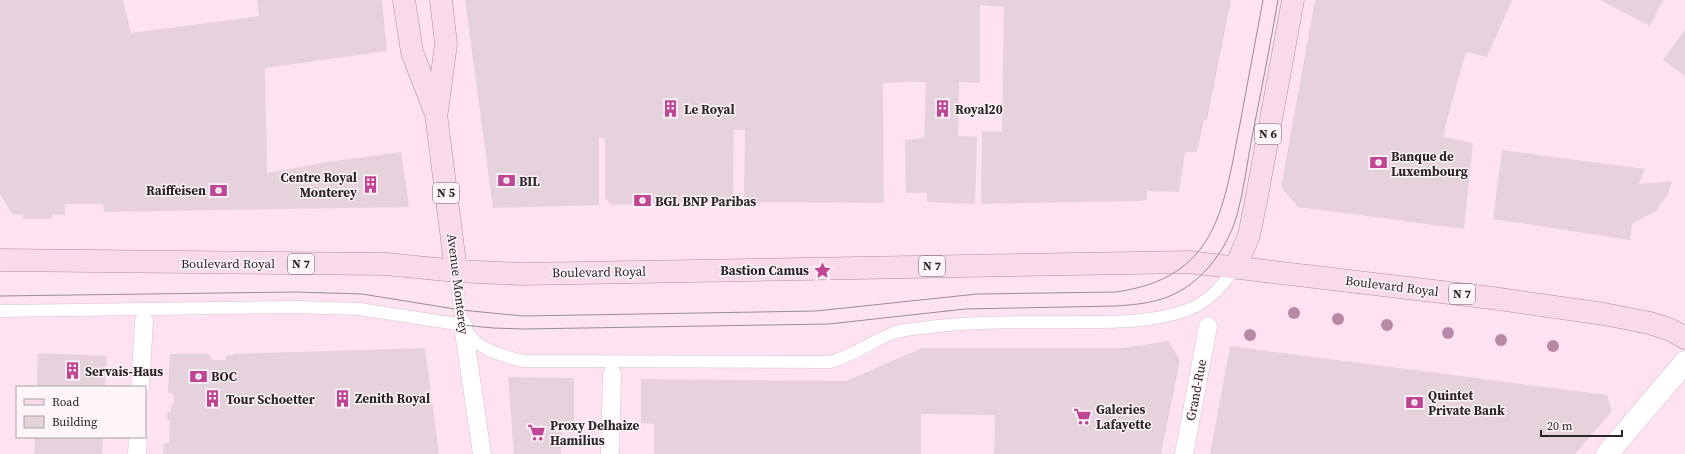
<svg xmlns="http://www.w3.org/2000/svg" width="1685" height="454" font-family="'Source Serif 4',serif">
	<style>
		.built { fill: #fee2f1; fill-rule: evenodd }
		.building { fill: #e6d2dc }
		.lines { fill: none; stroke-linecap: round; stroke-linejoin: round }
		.service-casing { stroke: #d5c2cc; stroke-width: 13 }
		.pedestrian-casing { stroke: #d5c2cc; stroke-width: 19 }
		.minor-casing { stroke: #d5c2cc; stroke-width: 23 }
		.primary-casing { stroke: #ae8b9e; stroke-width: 23 }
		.service { stroke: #fff; stroke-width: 12 }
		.pedestrian { stroke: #fff; stroke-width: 18 }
		.minor { stroke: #fff; stroke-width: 22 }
		.primary { stroke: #f9daeb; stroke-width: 22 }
		.tram { stroke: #938c90; stroke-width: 1 }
		.tree { fill: #b789a6 }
		.labels { text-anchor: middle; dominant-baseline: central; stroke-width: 3; stroke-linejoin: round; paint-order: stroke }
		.shield { fill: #fdf5f9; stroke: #6a6367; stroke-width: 1 }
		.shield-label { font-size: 12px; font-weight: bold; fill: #2b2428 }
		.poi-label { font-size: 13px; font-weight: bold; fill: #2b2428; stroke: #fdf5f9; text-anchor: start }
		.street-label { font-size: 13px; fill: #2b2428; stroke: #fdf5f9 }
	</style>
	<rect width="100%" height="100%" fill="#fdf5f9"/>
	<path class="built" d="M 0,0 L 1685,0 L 1685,454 L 0,454 ZM 17,387 L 145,387 L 145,437 L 17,437 Z"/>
	<g class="building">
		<polygon points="0,0 123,0 131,33 259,16 257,0 382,0 387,51 265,68 267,173 334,161 401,152 409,207 104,212 103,204 65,204 65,215 52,214 52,219 23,219 23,215 12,214 0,194"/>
		<polygon points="465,0 1231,0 1207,120 1204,120 1197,152 1185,152 1179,192 1147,191 1147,200 1140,201 981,204 982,131 1002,132 1004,7 980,5 980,83 959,82 958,136 977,137 975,204 927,202 927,193 906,193 905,140 924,138 926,82 908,82 883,83 884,203 744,202 745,130 734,130 733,201 611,205 605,198 605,139 599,137 599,205 493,208"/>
		<polygon points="1315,0 1512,0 1487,57 1466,52 1446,123 1444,137 1473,143 1464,229 1298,207 1281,187"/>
		<polygon points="1600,0 1663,0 1650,26"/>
		<polygon points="1685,30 1685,76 1663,60"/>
		<polygon points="1502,150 1645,169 1639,184 1672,181 1668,194 1656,211 1632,224 1630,240 1493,219"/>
		<polygon points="1168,341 1180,360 1161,454 994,454 995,415 921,414 921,454 654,454 654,424 641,423 641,379 846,381 922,348 1123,348"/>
		<polygon points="1230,346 1607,395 1612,411 1575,454 1210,454"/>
		<polygon points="425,348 439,454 163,454 164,443 169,443 170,420 167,420 167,412 171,412 171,404 174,404 174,395 168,392 170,354 209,354 212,360 226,360 226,355 233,355 233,354"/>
		<polygon points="38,353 107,356 105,387 37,387"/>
		<polygon points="508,377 574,378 574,423 562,424 561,454 514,454"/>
		<polygon points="35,437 103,437 102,454 34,454"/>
	</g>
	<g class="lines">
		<defs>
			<g id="service">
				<path d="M 456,271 C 458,288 458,308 463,324 C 471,348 502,356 524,361 L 830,362 C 852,356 871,342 893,333 C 902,330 913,329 922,328 C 975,320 1030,323 1083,322 C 1117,322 1155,322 1187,310 C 1209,302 1223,285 1236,267"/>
				<polyline points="0,311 296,307 359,309 463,325"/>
			</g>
			<g id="pedestrian">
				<polyline points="463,325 482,454"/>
				<polyline points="140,387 144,321"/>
				<polyline points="137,454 138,437"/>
				<polyline points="610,454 612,374"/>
				<polyline points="1184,454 1208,326"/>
			</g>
			<polyline id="minor" points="1607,454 1685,362"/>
			<g id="primary">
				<polyline points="404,0 412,52 436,114 456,271"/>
				<polyline points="437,111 446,44 441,0"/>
				<polyline points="0,260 386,264 456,271 522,274 1189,262 1492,298 1604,314 1650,323 1671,330 1685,338"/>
				<polyline points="1236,267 1249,235 1256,201 1293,0"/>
			</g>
		</defs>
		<use href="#service" class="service-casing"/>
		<use href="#pedestrian" class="pedestrian-casing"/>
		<use href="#minor" class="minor-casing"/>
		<use href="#primary" class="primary-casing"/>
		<use href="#service" class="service"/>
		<use href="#pedestrian" class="pedestrian"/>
		<use href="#minor" class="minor"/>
		<use href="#primary" class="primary"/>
		<g class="tram">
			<path d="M 0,296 L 296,292 L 362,294 L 461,310 L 523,316 L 816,311 L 977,294 L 1116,292 C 1215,278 1223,212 1239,129 C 1247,86 1255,43 1263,0"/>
			<path d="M 463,325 L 493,328 L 523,329 L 829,324 L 965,309 L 1115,306 C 1130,305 1144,304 1158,300 C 1197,290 1226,253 1237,215 C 1244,190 1247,163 1252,137 C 1261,92 1270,46 1278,0"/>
		</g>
	</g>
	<g class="tree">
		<circle cx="1294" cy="313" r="6"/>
		<circle cx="1338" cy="319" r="6"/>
		<circle cx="1387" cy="325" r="6"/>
		<circle cx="1448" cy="333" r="6"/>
		<circle cx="1250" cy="335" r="6"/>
		<circle cx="1501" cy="340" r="6"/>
		<circle cx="1553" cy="346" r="6"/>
	</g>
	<defs>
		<symbol id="building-bare" viewBox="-9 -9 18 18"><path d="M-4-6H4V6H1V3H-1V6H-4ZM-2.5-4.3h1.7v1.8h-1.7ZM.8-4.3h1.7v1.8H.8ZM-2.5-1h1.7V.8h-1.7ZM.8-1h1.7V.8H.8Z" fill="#c14595" stroke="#fdf5f9" stroke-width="2.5" paint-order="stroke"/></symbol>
		<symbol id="bank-bare" viewBox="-9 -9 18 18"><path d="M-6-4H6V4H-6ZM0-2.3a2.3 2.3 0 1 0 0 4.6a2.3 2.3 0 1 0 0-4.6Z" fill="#c14595" stroke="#fdf5f9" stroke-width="2.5" paint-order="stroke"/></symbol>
		<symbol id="sight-bare" viewBox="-9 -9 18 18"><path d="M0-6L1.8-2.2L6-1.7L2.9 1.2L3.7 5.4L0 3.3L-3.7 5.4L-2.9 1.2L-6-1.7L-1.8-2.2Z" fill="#c14595" stroke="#fdf5f9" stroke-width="2.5" paint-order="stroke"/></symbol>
		<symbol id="supermarket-bare" viewBox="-9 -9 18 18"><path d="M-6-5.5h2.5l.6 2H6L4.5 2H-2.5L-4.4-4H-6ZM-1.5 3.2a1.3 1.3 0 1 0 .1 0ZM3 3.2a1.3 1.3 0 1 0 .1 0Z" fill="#c14595" stroke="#fdf5f9" stroke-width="2.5" paint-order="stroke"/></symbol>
	</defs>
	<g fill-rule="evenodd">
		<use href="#building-bare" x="658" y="96" width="25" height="25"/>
		<use href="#building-bare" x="930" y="96" width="25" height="25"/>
		<use href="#bank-bare" x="1366" y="150" width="25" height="25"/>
		<use href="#bank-bare" x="494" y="168" width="25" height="25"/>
		<use href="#building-bare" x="358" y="172" width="25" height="25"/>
		<use href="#bank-bare" x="206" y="178" width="25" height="25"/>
		<use href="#bank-bare" x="630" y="188" width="25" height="25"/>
		<use href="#sight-bare" x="810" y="258" width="25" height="25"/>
		<use href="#building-bare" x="60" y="358" width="25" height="25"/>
		<use href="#bank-bare" x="186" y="364" width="25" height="25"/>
		<use href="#building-bare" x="330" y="386" width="25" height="25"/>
		<use href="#building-bare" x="200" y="386" width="25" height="25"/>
		<use href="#bank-bare" x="1402" y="390" width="25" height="25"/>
		<use href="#supermarket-bare" x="1070" y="404" width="25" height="25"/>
		<use href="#supermarket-bare" x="524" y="420" width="25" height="25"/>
	</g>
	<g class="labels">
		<g class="shield">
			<rect x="1255" y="124" width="26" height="20" rx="3"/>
			<rect x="433" y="183" width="26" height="20" rx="3"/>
			<rect x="288" y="254" width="26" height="20" rx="3"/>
			<rect x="919" y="256" width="26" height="20" rx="3"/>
			<rect x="1449" y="284" width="26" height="20" rx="3"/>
		</g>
		<g class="shield-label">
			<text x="1268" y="134">N 6</text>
			<text x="446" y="193">N 5</text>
			<text x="301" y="264">N 7</text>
			<text x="932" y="266">N 7</text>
			<text x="1462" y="294">N 7</text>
		</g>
		<g class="poi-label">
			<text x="684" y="109">Le Royal</text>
			<text x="955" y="109">Royal20</text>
			<text x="1391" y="156">Banque de<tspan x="1391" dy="15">Luxembourg</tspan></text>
			<text x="357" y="177" text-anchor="end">Centre Royal<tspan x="357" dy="15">Monterey</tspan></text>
			<text x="519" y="181">BIL</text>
			<text x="206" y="190" text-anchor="end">Raiffeisen</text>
			<text x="655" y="201">BGL BNP Paribas</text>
			<text x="809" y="270" text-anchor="end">Bastion Camus</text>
			<text x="85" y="371">Servais-Haus</text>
			<text x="211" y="376">BOC</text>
			<text x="1428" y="395">Quintet<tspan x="1428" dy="15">Private Bank</tspan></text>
			<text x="355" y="398">Zenith Royal</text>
			<text x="226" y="399">Tour Schoetter</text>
			<text x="1096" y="409">Galeries<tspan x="1096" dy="15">Lafayette</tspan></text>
			<text x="550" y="425">Proxy Delhaize<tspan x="550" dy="15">Hamilius</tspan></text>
		</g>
		<g class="street-label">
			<text x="228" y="263">Boulevard Royal</text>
			<text transform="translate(599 272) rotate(-1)">Boulevard Royal</text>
			<text transform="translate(458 284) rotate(83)">Avenue Monterey</text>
			<text transform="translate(1392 286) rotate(7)">Boulevard Royal</text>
			<text transform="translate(1196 390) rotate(-79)">Grand-Rue</text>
		</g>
	</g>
	<rect x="16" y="386" width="130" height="52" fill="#fdf5f9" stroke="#a9a1a5"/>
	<rect x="24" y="399" width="20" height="6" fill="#f9daeb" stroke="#a9a1a5"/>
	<text x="52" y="406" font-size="12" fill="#2b2428">Road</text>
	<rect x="24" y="416" width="20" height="12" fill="#e6d2dc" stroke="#a9a1a5"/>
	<text x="52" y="426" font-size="12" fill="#2b2428">Building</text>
	<path d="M1541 430v6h81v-6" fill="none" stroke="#2b2428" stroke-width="2"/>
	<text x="1547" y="430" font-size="12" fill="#2b2428" stroke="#fdf5f9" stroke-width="3" paint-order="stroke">20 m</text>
</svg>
